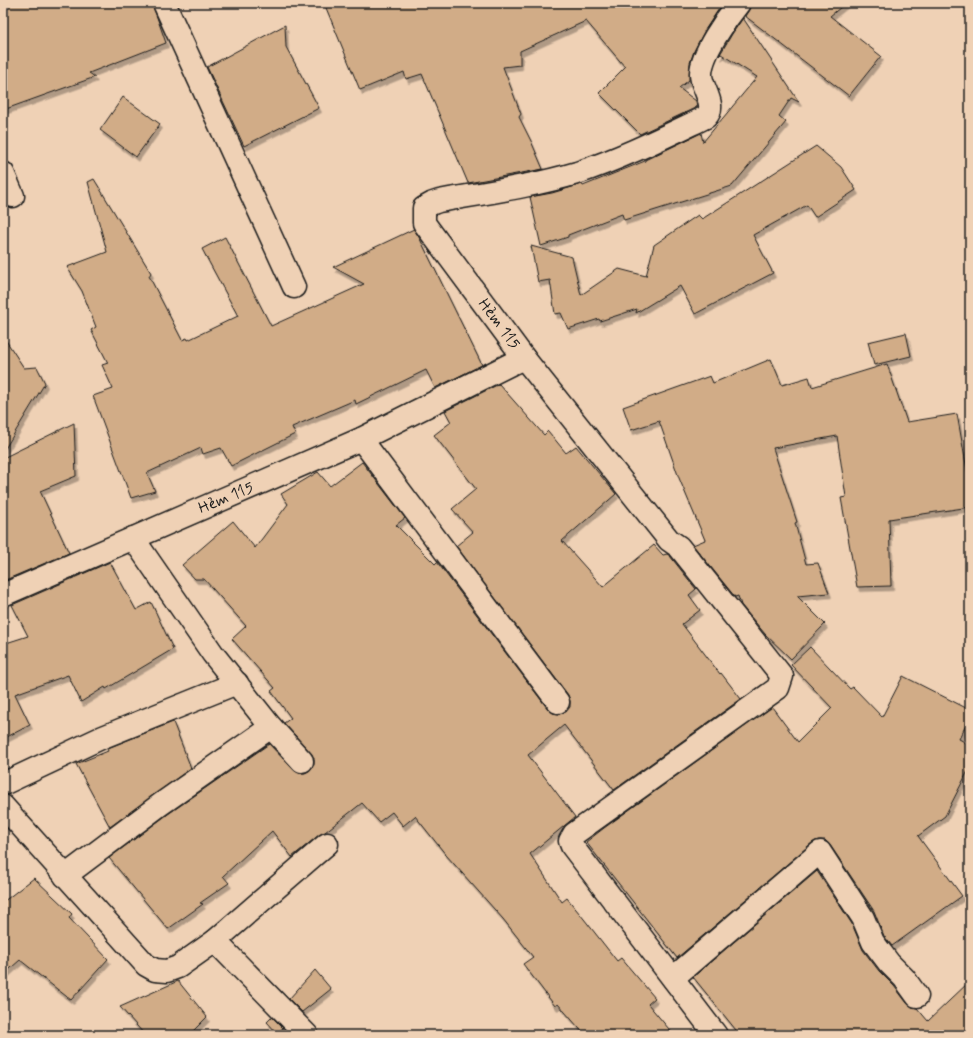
<svg xmlns="http://www.w3.org/2000/svg" width="973" height="1038" font-family="Mynerve,sans-serif">
	<style>
		.building { fill: #d1ac87; stroke: #1c1c1c; filter: url(#shadow) }
		.lines { fill: none; stroke-linecap: round; stroke-linejoin: round }
		.minor-casing { stroke: #1c1c1c; stroke-width: 25 }
		.minor { stroke: #efd1b5; stroke-width: 22 }
		.labels { text-anchor: middle; dominant-baseline: central; stroke-width: 3; stroke-linejoin: round; paint-order: stroke }
		.street-label { font-size: 16px; fill: #1c1c1c; stroke: #efd1b5 }
	</style>
	<defs>
		<filter id="shadow"><feDropShadow dx="2.5" dy="4.5" stdDeviation="0" flood-color="#0004"/></filter>
	</defs>
	<rect width="100%" height="100%" fill="#efd1b5"/>
	<filter id="ink" filterUnits="userSpaceOnUse"><feTurbulence type="fractalNoise" baseFrequency=".025" numOctaves="2"/><feDisplacementMap in="SourceGraphic" scale="8" xChannelSelector="R" yChannelSelector="G"/><feConvolveMatrix kernelMatrix="1 2 1 2 8 2 1 2 1" color-interpolation-filters="sRGB"/></filter>
	<g filter="url(#ink)">
		<g class="building">
			<polygon points="3,3 152,3 166,43 89,73 95,77 3,110"/>
			<polygon points="324,3 723,3 705,30 694,51 690,63 689,80 679,88 696,101 697,107 640,134 599,93 625,67 586,21 520,51 520,65 503,67 521,114 519,117 531,141 543,169 468,183 422,74 406,79 404,72 360,90"/>
			<polygon points="751,3 846,3 830,16 881,56 849,96 745,16 749,10"/>
			<polygon points="743,18 799,102 791,98 779,116 786,122 732,186 624,220 622,214 568,235 568,237 541,246 530,197 552,193 582,184 583,186 645,161 645,160 701,133 703,142 757,77 721,54 719,56 732,34"/>
			<polygon points="285,25 286,47 319,108 244,146 207,67"/>
			<polygon points="123,97 160,124 136,157 100,130"/>
			<polygon points="816,146 841,167 856,190 815,217 807,205 753,235 773,273 695,314 680,286 636,313 637,309 600,321 599,319 568,329 561,313 555,314 550,280 538,282 531,246 572,257 581,295 619,269 646,276 654,245 698,215 702,219"/>
			<polygon points="94,179 151,273 149,276 182,340 187,338 188,340 238,316 202,249 225,237 271,326 364,284 333,267 414,229 420,239 482,365 435,388 426,370 356,404 355,400 292,427 295,434 231,466 221,448 203,454 201,448 147,473 155,491 131,498 93,396 113,389 102,365 108,363 91,330 96,327 82,291 67,267 107,252 88,182"/>
			<polygon points="906,333 911,356 874,365 868,342"/>
			<polygon points="3,336 24,368 37,367 45,383 3,452"/>
			<polygon points="771,359 782,385 809,377 812,387 887,364 907,422 957,414 970,487 970,507 889,519 891,586 857,587 841,498 846,497 837,436 773,448 797,522 795,523 806,564 818,563 829,593 797,596 825,624 791,659 765,634 741,605 738,596 735,597 693,545 705,540 679,478 659,421 631,430 623,407 710,376 713,383"/>
			<polygon points="499,384 544,435 548,431 566,453 576,446 616,494 562,541 603,587 654,545 663,555 667,554 670,556 696,589 689,595 700,610 682,624 720,674 721,673 741,699 614,790 564,725 528,755 575,817 530,854 562,902 567,898 584,919 617,961 621,958 655,998 648,1004 674,1035 585,1035 558,1004 555,1006 523,964 533,957 503,919 446,855 415,816 403,826 392,812 379,822 362,803 325,832 319,835 292,857 272,831 223,876 229,883 200,903 203,904 168,929 109,858 168,814 269,744 293,769 298,773 305,773 310,770 314,765 314,759 311,753 284,723 291,718 271,691 275,688 232,639 246,626 204,579 195,579 182,565 233,521 255,548 288,504 281,494 318,472 330,486 362,462 405,518 396,525 435,564 437,562 548,709 553,713 559,714 566,712 570,707 570,701 568,695 456,546 473,532 452,509 476,489 434,435 451,422 445,411"/>
			<polygon points="74,423 76,476 40,491 69,553 3,581 3,458"/>
			<polygon points="110,562 136,610 151,602 173,649 106,689 105,687 81,702 68,675 15,694 30,725 3,739 3,644 28,636 12,605"/>
			<polygon points="810,647 850,689 853,687 882,717 903,676 970,710 970,717 959,739 970,745 970,767 945,816 918,836 962,896 892,946 884,936 874,911 830,845 825,840 818,840 812,843 677,958 586,842 604,828 772,707 798,742 832,708 791,665"/>
			<polygon points="173,722 191,768 110,827 76,764 108,751 107,749 108,748"/>
			<polygon points="817,871 852,924 863,950 879,971 894,986 907,1003 912,1007 917,1008 928,1021 970,981 970,1035 740,1035 693,977"/>
			<polygon points="34,878 72,914 69,918 108,959 71,1000 20,960 3,975 3,902"/>
			<polygon points="315,970 331,989 302,1012 289,999"/>
			<polygon points="178,981 207,1017 189,1035 145,1035 120,1007"/>
			<polygon points="272,1017 283,1028 277,1033 267,1022"/>
		</g>
		<g class="lines">
			<defs>
				<g id="minor">
					<polyline points="164,3 294,287"/>
					<polyline points="3,173 13,196"/>
					<polyline points="524,358 669,540 679,547 782,676 778,688 574,834 570,841 572,846 716,1035"/>
					<polyline points="361,439 558,702"/>
					<polyline points="133,538 213,654 271,727 302,761"/>
					<path d="M 3,595 L 361,439 L 511,364 L 524,358 L 424,223 L 424,208 L 433,203 L 439,201 C 484,193 534,186 577,173 C 622,158 664,137 706,117 C 718,105 700,87 701,73 C 702,53 726,19 739,3"/>
					<polyline points="3,784 103,737 237,683"/>
					<polyline points="3,806 146,965 155,970 167,971 178,967 215,941 327,844"/>
					<polyline points="65,876 161,804 271,727"/>
					<polyline points="215,941 307,1035"/>
					<polyline points="673,978 820,852 863,918 873,942 889,963 904,978 917,996"/>
				</g>
			</defs>
			<use href="#minor" class="minor-casing"/>
			<use href="#minor" class="minor"/>
		</g>
	</g>
	<g class="labels">
		<g class="street-label">
			<text transform="translate(499 324) rotate(53)">Hẻm 115</text>
			<text transform="translate(226 498) rotate(-23)">Hẻm 115</text>
		</g>
	</g>
	<rect width="973" height="1038" fill="none" stroke="#efd1b5" stroke-width="16"/>
	<rect x="8" y="8" width="957" height="1022" fill="none" stroke="#1c1c1c" stroke-width="1.5" filter="url(#ink)"/>
</svg>
